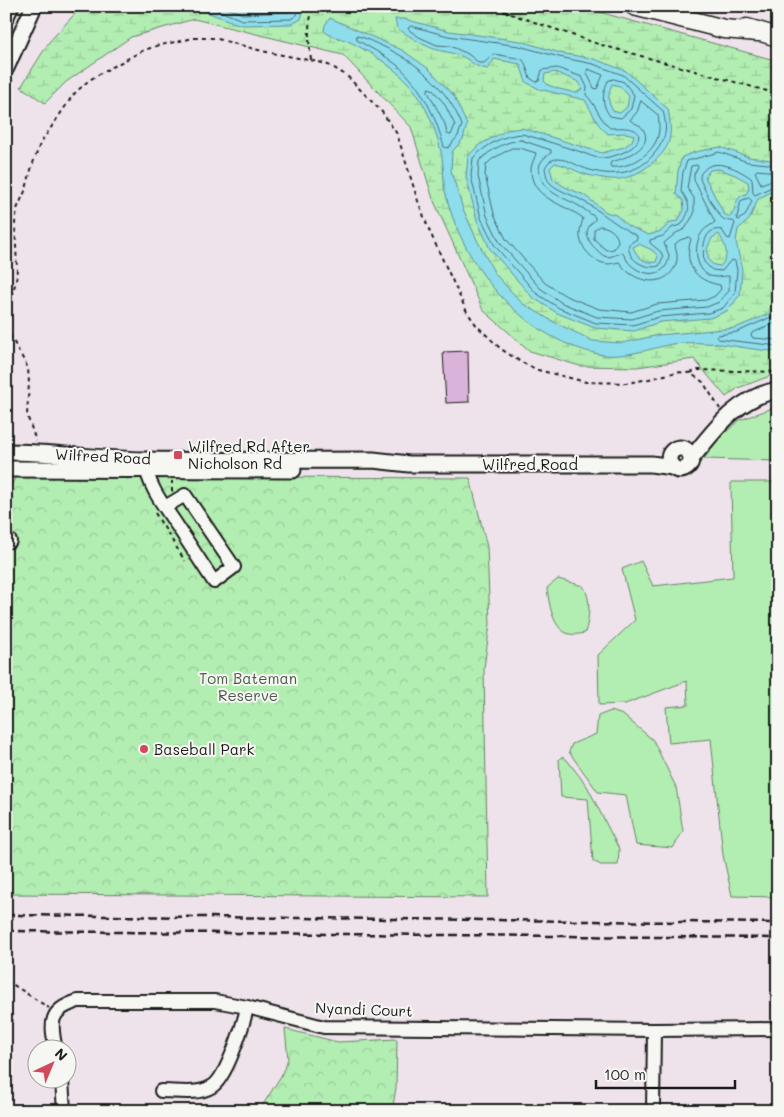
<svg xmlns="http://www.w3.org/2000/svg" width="784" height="1117" font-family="Mali,sans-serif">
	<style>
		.grass { fill: #b2edb2; stroke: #678467 }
		.forest { fill: url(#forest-crowns); stroke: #678467 }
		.wetland { fill: url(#wetland-marsh); stroke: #678467 }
		.water { fill: #8edded; stroke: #609099; fill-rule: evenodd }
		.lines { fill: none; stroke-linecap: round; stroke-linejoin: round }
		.shore { stroke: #4a6970; stroke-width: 1 }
		.building { fill: #dab3db; stroke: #1c1c1c }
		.minor-casing { stroke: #1c1c1c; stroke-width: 16 }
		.major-casing { stroke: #1c1c1c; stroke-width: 19 }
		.highway-casing { stroke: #1c1c1c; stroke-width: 21 }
		.path { stroke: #1c1c1c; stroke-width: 2; stroke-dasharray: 4 4; stroke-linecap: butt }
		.minor { stroke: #f6f6f2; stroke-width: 12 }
		.major { stroke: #f6f6f2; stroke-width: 15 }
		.highway { stroke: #f6f6f2; stroke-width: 18 }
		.rail { stroke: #1c1c1c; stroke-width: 2.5; stroke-dasharray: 8 4; stroke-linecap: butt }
		.poi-dot { fill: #d1495b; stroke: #f6f6f2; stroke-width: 2 }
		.labels { text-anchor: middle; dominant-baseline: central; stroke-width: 4; stroke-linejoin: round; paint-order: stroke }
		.poi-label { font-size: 15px; fill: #1c1c1c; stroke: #f6f6f2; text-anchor: start }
		.street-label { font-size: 15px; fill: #1c1c1c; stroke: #f6f6f2 }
		.park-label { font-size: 15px; fill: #495b49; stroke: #f6f6f2 }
	</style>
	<defs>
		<pattern id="forest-crowns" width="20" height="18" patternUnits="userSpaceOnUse" patternTransform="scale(1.25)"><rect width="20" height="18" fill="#b2edb2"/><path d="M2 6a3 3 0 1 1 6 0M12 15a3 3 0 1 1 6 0" fill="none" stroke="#98cb98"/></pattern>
		<pattern id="wetland-marsh" width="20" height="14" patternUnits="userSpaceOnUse" patternTransform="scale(1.25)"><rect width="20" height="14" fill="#b2edb2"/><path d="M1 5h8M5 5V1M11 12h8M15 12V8" fill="none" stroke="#98cb98"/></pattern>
	</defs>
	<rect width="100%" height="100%" fill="#eee2eb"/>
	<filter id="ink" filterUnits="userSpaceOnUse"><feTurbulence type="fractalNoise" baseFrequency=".02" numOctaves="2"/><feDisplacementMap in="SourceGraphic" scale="10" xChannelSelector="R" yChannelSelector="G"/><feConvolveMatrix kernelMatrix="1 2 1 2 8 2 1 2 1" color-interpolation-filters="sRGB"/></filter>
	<g filter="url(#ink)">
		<g class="grass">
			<polygon points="778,406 778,461 704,459 720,437 740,420"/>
			<polygon points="731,482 778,482 778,897 732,896 723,855 711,739 669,743 666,707 688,705 687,681 625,704 599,705 598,655 635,620 622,569 641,561 653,586 733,577"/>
			<path d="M 558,579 L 583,586 C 592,599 589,619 585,633 C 580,634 573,635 569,634 C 552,629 549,602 547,588 Z"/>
			<polygon points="611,711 623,715 653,740 676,787 683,831 673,848 636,845 626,795 598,792 569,752 572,744 596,734 598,716"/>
			<polygon points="562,757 567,760 587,786 619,849 618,865 601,865 593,861 588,799 561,797 559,759"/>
		</g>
		<g class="forest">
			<polygon points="50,476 470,478 487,547 490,624 484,668 488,897 6,894 6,493 16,477"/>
			<polygon points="285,1029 338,1042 397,1039 396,1088 392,1111 259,1111 281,1076 288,1059"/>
		</g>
		<polygon class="wetland" points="82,6 577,6 778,61 778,373 738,388 726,397 694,359 637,367 580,366 530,351 483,310 433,199 411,127 343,55 194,19 131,37 66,82 45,103 21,87 49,42"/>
		<g class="water">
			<polygon points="199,6 302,6 304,8 301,19 292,24 241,25 209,13"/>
			<path d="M 330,18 L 402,50 L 429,69 L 454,96 L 467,125 L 463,139 L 452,152 L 451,171 L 463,209 L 477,240 L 495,274 L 522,303 L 552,321 L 593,341 L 622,343 L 659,335 L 735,328 L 769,314 L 778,308 L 778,351 C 753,351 728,343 703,343 C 693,342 682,343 672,344 C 649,349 622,359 598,354 C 521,337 462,266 445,191 C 443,180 444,168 442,157 C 438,135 429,112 417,94 C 401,71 373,53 348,41 C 340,38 331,37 324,31 L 325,25 Z"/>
			<path d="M 395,19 L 404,19 L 449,31 L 520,41 L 560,53 L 594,59 L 626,71 L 668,109 C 670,120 672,133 668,144 C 662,159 635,178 619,179 C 610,180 597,177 588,175 C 576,172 569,166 555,163 L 550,168 L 553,179 L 565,187 L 584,195 L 606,212 L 616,215 L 628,226 L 649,235 L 661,231 L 671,222 L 678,221 L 684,210 L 683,200 L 676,194 L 678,171 L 682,157 L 695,152 L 720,147 L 749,157 L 778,161 L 778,188 L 758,199 L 749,220 L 738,229 L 736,241 L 742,270 L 740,295 L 727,311 L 710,318 L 660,322 L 634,331 L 595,328 L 557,313 L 532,297 L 490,249 L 477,220 L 466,177 L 468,156 L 479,145 L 507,130 L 522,128 L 602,153 L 624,147 L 632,141 L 634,135 L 626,133 L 608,134 L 599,125 L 585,100 L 539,89 L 526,82 L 520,64 L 494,59 L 488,69 C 472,67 473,61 461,56 C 452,52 443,52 434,49 C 420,44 409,36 397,28 ZM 555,72 L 579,82 L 582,89 L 576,93 L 559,89 L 548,85 L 544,81 L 545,74 ZM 612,84 L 620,86 L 629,96 L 627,107 L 620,113 L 613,111 C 607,101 608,95 612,84 ZM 719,169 L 735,175 L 748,182 L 749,189 L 746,194 C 733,197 738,208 730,217 L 724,214 L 705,177 L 710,170 ZM 719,234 C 725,245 731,256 720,266 L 714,265 L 709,261 L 707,249 L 712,238 ZM 639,244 L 652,250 L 658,256 L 656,262 C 645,264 637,257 633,247 Z"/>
		</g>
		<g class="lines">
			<g class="shore">
				<polyline points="208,6 242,20 291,19 297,15 299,6"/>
				<polyline points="222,6 243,14 289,12 291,11 293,6"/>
				<path d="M 357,36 C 365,37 374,43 382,46 C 418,62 447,88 462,125 L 458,136 L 448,148 L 444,147 C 436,117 422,86 397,65 C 385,55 370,48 357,40 Z"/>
				<polygon points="588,69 603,75 597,89 594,88 587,73"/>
				<path d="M 614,79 L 624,82 L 634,95 L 631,109 L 621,118 L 610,116 C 601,104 602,94 608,81 Z"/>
				<polygon points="429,88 432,89 444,103 455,125 451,135 447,134 445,124 428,92"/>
				<path d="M 641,101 L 658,115 C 659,122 660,131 657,139 C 651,155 628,169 611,167 L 610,165 L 611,162 C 623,159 655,148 643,129 C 640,124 634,124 630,120 L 637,112 Z"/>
				<path d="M 521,140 L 551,150 L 551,153 C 542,159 537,164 540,175 C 545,194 564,197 579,206 C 584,209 589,213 595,217 L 595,220 C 582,230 587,241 597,250 C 600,253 603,256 607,257 C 613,257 618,253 622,252 C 625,256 627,262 631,265 C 645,278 668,277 669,255 L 664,243 L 676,233 L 685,229 L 694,214 L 694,198 L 687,188 L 691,166 L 697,165 L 698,167 L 694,174 L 694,180 L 715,222 C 712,225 706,227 703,231 C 693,243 694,269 710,276 C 717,278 723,276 729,276 L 729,291 L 719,302 L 707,307 L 658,311 L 632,319 L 597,317 L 562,303 L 540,288 L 500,243 L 487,216 L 478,176 L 479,161 C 490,150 506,141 521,140 Z"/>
				<path d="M 512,148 L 520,148 L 536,153 C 535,158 532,162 531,168 C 530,199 563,203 583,218 C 582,224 579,230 580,237 C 581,248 593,261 603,263 C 609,265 614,263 619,262 C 622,265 624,269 627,271 C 644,286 672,285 677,260 C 678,254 675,249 675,244 L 680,240 L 689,237 L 691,239 C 683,264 695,281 720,285 L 721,289 L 715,296 L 706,300 L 657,304 L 631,312 L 599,309 L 566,296 L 545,283 L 506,239 L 494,214 L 485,175 L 486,165 L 491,160 Z"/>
				<path d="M 778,165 L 748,162 L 719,152 L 687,161 L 683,172 L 681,191 C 691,204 691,211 681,225 L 673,227 L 663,236 L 650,240 L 650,243 L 661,252 L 663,257 L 659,266 C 646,270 626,260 629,244 L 637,239 L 637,236 C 617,226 601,211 581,200 C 571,194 558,191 550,183 C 546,179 546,172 545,168 C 547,163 551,159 557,159 C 569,159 578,167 590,170 C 612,177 638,174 654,154 C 666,139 668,130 663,111 L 623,75 L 593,64 L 559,57 L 519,46 L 448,36 L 411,26 L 408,28 L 409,30 L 419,37 L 437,45 L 450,46 L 468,54 L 479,63 L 484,63 L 494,54 L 522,59 L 525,63 L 530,78 L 536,82 L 539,81 L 542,70 L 557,68 L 582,77 L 587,87 L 586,95 C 596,104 599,119 610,128 C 619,128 646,125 637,142 C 632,151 613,157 603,158 C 596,159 587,154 581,152 C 561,146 541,139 522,134 C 503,135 486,145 473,158 L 471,176 L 481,218 L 495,246 L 536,293 L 559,308 L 596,323 L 633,325 L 659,317 L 709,313 L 723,308 L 735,293 L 737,270 L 735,261 L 731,260 L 722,271 L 712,270 L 704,262 C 702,250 703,226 722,230 L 727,238 L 730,239 L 735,223 L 733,221 C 729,221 726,221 722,218 C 717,214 701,184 700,178 C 700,174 701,173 703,171 C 714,156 741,170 752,179 L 753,193 L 755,195 L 778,184"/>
				<polyline points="778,172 757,170 755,172 761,184 778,178"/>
				<polygon points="749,198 752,201 745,216 738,220 737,217 741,201"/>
				<path d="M 600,226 C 608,226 618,233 618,242 L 614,249 L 606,250 L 594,239 L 594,230 Z"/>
				<polyline points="778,314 737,332 718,335 716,337 718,339 778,346"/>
				<polyline points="778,322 752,333 751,335 753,338 778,340"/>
			</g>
		</g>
		<polygon class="building" points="468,351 469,402 446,403 443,352"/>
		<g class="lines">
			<defs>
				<g id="minor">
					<path d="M 145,462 C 148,487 165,507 178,527 C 190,545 202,564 214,582 L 234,567 L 185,495 L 165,507"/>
					<polyline points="6,542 10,541"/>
					<path d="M 56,1050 C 50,1022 49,1010 78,1001 L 215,1001 L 247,1007 L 324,1027 L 654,1030 L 778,1029"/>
					<polyline points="62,1080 64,1111"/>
					<path d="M 161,1091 C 177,1091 197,1095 211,1087 C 226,1080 244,1023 247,1007"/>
					<polyline points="653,1111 654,1030"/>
				</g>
				<g id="major">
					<polyline points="6,16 11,6"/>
					<polyline points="6,68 34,6"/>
					<circle cx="680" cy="459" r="11"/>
					<path d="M 6,452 C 52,452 98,459 143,460 C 220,461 296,460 373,460 L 409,464 L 651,464 L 673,467"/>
					<path d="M 692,458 C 715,429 738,397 778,390"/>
					<polyline points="6,469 293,470"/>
				</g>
				<g id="highway">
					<polyline points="634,6 724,29 758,32"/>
					<polyline points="747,28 778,37"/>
				</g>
			</defs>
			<use href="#minor" class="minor-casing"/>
			<use href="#major" class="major-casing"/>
			<use href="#highway" class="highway-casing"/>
			<g class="path">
				<polyline points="488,6 598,44 778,94"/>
				<path d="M 311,60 C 309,41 306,23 315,6"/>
				<polyline points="6,99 13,78"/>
				<polyline points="6,311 16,282 17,268 15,223 17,209 26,189 32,166 40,144 73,95 88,81 101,73 142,51 156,46 194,38 214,38 262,51 319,62 331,66 347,76 382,112 397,134 418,201 429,230 467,312 477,326 501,349 521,362 538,370 586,382 628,383 649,379 677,372 690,373 703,382 720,409"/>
				<polyline points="6,328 28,368 29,383 27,415 36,441"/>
				<polyline points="690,373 698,370 778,372"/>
				<path d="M 664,453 C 672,446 676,441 688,443"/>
				<polyline points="172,492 172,481"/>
				<polyline points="155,513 185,561"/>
				<polyline points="6,982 12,984 49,1008"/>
			</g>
			<use href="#minor" class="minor"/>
			<use href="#major" class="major"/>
			<use href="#highway" class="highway"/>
			<g class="rail">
				<polyline points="6,915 778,923"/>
				<polyline points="6,931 778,938"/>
			</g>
		</g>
	</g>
	<g class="poi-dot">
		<rect x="173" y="450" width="10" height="10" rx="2.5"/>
		<circle cx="144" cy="749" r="5"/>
	</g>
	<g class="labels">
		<g class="poi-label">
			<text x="188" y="446">Wilfred Rd After<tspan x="188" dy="17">Nicholson Rd</tspan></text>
			<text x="154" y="749">Baseball Park</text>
		</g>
		<g class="street-label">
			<text transform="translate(103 456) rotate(3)">Wilfred Road</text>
			<text x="530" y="464">Wilfred Road</text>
			<text transform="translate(364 1009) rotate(2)">Nyandi Court</text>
		</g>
		<g class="park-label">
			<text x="248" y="678">Tom Bateman<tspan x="248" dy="17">Reserve</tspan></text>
		</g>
	</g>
	<rect width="784" height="1117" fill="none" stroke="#f6f6f2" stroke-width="25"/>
	<rect x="12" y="12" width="759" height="1092" fill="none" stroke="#1c1c1c" stroke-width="2" filter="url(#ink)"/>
	<g transform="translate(52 1064) rotate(44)"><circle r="24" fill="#f6f6f2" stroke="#9f9f9c"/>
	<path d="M0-4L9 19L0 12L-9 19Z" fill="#d1495b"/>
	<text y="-8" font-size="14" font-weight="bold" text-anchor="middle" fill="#1c1c1c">N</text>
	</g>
	<path d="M596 1080v8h139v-8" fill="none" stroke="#1c1c1c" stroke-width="2.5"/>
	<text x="604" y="1080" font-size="15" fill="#1c1c1c" stroke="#f6f6f2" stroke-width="4" paint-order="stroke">100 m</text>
</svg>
